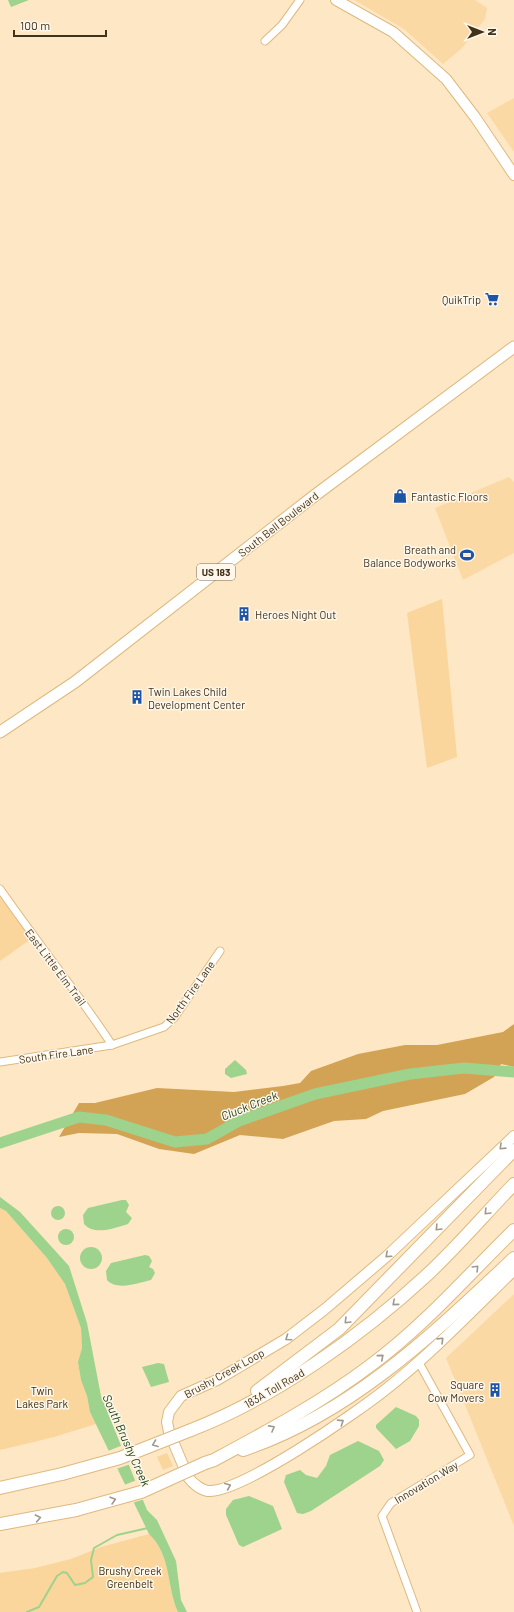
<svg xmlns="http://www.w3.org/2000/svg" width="514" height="1612" font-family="Barlow,sans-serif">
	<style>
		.built { fill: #fbd9a5 }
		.green { fill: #fbd69c }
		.forest { fill: #d3a355 }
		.water { fill: #9dd38c }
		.pier { fill: #fee7c4 }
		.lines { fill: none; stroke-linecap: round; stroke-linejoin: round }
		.stream { stroke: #9dd38c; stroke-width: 2 }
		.river { stroke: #9dd38c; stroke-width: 11 }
		.street-casing { stroke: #deb97f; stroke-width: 9 }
		.secondary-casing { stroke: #deb97f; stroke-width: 12 }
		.primary-casing { stroke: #deb97f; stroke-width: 13 }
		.highway-casing { stroke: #deb97f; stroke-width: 14 }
		.street { stroke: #fff; stroke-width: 7 }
		.secondary { stroke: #fff; stroke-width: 10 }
		.primary { stroke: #fff; stroke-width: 11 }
		.highway { stroke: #fff; stroke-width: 12 }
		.highway-bridge-casing { stroke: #deb97f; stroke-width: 14; stroke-linecap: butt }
		.highway-bridge { stroke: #fff; stroke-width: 12 }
		.oneway { stroke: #a0988c }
		.labels { text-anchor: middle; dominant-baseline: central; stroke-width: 3; stroke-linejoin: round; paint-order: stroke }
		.shield { fill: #fef7eb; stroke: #7a6d59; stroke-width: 1 }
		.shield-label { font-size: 10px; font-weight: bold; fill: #41321a }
		.poi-label { font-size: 11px; fill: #41321a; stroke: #fef7eb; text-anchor: end }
		.street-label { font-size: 11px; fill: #41321a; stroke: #fef7eb }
		.park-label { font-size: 11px; fill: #3e2b07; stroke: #fef7eb }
		.water-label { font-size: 12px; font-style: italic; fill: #1b3e0e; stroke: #fef7eb }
	</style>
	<rect width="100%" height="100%" fill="#fee7c4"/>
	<g class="built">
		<polygon points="354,0 475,0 487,8 485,19 462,48 443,64 404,29"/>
		<polygon points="514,98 514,152 487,113"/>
		<polygon points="509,477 514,482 514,553 463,580 435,508"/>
		<polygon points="514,1294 514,1526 446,1358"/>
	</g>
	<g class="green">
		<polygon points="442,599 457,757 427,768 407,613"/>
		<polygon points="0,897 31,939 0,961"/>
		<polygon points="0,1208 6,1211 47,1258 65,1284 81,1328 82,1348 78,1362 81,1380 87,1396 90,1412 96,1424 54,1437 0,1450"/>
		<polygon points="167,1453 173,1466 163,1470 157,1457"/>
		<path d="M 149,1534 C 172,1556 166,1585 178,1612 L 0,1612 L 0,1573 L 35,1568 L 71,1559 L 101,1547 Z"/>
	</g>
	<polygon class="forest" points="514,1024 514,1067 501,1064 494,1077 465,1094 383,1111 366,1119 334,1121 283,1139 240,1135 194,1154 159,1149 117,1134 79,1133 59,1137 79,1103 95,1103 157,1088 234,1092 283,1086 300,1083 311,1071 358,1054 405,1045 437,1045 503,1032"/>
	<g class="water">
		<polygon points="8,0 29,0 11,7"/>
		<polygon points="235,1060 246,1070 247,1074 231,1078 225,1074 225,1069"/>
		<path d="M 0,1197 L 20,1212 L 69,1266 L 87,1323 L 101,1396 L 147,1510 L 157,1520 L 176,1561 L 181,1600 L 187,1612 L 178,1612 C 166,1585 172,1556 149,1534 L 90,1412 L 87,1396 L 81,1380 L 78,1362 L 82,1348 L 81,1328 L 65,1284 L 47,1258 L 6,1211 L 0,1208 Z"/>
		<path d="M 122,1200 L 126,1200 L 129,1205 L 126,1212 L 132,1218 L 128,1224 C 115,1228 94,1236 84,1224 L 83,1215 L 88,1208 Z"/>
		<circle cx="58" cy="1213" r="7"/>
		<circle cx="66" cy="1237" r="8"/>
		<circle cx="91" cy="1258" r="11"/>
		<path d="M 145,1255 L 149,1256 L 152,1261 L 149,1267 L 153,1269 L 155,1273 L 151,1280 C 138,1283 117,1291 107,1280 L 106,1271 L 111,1263 Z"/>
		<polygon points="158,1363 164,1364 169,1382 151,1387 142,1367"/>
		<polygon points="396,1407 416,1416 419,1420 419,1426 410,1441 396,1449 376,1428 376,1425"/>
		<polygon points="358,1441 379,1451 384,1460 380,1466 311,1511 303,1514 297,1513 284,1482 286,1475 300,1470 306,1475 317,1478 326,1466 330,1455"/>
		<polygon points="249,1496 273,1506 282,1529 243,1547 239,1545 226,1515 226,1509 233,1500"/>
	</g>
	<g class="pier">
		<polygon points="123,1445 131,1464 116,1469 108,1451"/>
		<polygon points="137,1480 145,1499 132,1503 124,1485"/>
	</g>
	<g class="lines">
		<polyline class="stream" points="27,1612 39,1607 57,1576 63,1572 67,1573 75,1585 85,1583 93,1577 91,1560 94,1548 117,1535 148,1528"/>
		<polyline class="river" points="0,1143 79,1117 106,1120 175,1142 207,1139 239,1121 315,1094 410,1074 464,1068 514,1072"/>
		<defs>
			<g id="street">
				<polyline points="265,41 282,25 300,0"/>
				<path d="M 0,889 C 37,942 77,992 112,1045"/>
				<polyline points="0,1062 112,1045 164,1027 174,1018 220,951"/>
				<polyline points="417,1612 382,1516 391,1503 470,1455 418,1361"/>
			</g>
			<g id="secondary">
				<polyline points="336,0 393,32 446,79 475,117 514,175"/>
				<path d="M 514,1136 L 387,1256 L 325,1309 L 286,1339 L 217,1380 L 181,1396 L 169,1412 L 167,1422 L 169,1432 L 188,1477 C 192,1483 201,1490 208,1491 C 241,1493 356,1413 385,1390 C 431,1354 472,1311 514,1270"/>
			</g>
			<polyline id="primary" points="0,732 75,682 314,496 514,347"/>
			<g id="highway">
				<polyline points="257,1391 339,1329 514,1150"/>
				<path d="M 191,1430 C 276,1397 362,1335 428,1274 C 458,1246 486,1213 514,1184"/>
				<path d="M 243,1450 C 351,1414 433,1334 514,1258"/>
				<path d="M 205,1463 L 214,1460 C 268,1431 322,1402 371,1365 C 424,1326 468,1275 514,1230"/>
				<polyline points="0,1488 62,1474"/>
				<polyline points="0,1524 76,1510"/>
			</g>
		</defs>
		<use href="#street" class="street-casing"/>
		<use href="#secondary" class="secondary-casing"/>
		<use href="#primary" class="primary-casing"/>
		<use href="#highway" class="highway-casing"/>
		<use href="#street" class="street"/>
		<use href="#secondary" class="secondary"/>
		<use href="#primary" class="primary"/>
		<use href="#highway" class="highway"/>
		<defs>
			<g id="highway-bridge">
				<polyline points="62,1474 120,1458 191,1430"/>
				<polyline points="76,1510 141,1492 205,1463"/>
			</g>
		</defs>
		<use href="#highway-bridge" class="highway-bridge-casing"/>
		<use href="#highway-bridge" class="highway-bridge"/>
	</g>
	<defs><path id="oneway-chevron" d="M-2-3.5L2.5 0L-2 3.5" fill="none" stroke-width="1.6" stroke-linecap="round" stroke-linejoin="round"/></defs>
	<g class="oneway">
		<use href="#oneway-chevron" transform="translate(502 1147) rotate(136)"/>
		<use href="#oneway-chevron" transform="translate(487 1212) rotate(134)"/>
		<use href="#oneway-chevron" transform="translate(438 1228) rotate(134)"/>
		<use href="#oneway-chevron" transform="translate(388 1255) rotate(138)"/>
		<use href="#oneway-chevron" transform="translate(476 1268) rotate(-45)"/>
		<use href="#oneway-chevron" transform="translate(395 1303) rotate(139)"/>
		<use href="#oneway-chevron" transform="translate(347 1321) rotate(135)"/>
		<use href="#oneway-chevron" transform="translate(288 1338) rotate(145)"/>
		<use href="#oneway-chevron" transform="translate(441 1340) rotate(-44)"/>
		<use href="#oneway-chevron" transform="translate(381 1357) rotate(-41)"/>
		<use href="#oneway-chevron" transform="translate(341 1422) rotate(-33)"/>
		<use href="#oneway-chevron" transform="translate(272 1428) rotate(-29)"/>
		<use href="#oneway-chevron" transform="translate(155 1444) rotate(159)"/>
		<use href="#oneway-chevron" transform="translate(228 1486) rotate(-23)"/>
		<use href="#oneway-chevron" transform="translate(113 1500) rotate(-16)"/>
		<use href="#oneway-chevron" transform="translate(38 1518) rotate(-11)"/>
	</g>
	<defs>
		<symbol id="supermarket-bare" viewBox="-9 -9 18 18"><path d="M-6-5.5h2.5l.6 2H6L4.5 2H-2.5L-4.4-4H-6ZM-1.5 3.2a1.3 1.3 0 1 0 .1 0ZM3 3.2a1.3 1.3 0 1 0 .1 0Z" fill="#1c55a6" stroke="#fef7eb" stroke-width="2.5" paint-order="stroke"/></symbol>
		<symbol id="shop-bare" viewBox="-9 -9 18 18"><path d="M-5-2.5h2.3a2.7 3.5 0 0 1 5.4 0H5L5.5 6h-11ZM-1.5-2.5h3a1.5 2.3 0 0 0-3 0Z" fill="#1c55a6" stroke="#fef7eb" stroke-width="2.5" paint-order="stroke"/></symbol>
		<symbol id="stadium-bare" viewBox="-9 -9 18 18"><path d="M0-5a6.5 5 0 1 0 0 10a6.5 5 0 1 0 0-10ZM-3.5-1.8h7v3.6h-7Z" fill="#1c55a6" stroke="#fef7eb" stroke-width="2.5" paint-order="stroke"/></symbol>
		<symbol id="building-bare" viewBox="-9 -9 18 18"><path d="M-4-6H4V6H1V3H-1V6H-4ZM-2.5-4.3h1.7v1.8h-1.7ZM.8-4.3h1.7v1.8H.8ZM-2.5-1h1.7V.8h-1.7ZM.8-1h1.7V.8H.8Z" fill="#1c55a6" stroke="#fef7eb" stroke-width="2.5" paint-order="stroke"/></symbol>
	</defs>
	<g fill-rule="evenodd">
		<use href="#supermarket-bare" x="482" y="289" width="20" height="20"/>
		<use href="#shop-bare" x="390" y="486" width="20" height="20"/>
		<use href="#stadium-bare" x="457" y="545" width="20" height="20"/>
		<use href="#building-bare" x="234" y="604" width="20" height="20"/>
		<use href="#building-bare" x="127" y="687" width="20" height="20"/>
		<use href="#building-bare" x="485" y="1380" width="20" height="20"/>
	</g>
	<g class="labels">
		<rect class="shield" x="197" y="564" width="38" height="16" rx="3"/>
		<g class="shield-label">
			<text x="216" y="572">US 183</text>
		</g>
		<g class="poi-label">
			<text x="481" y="299">QuikTrip</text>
			<text x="411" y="496" text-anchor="start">Fantastic Floors</text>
			<text x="456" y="549">Breath and<tspan x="456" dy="13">Balance Bodyworks</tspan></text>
			<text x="255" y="614" text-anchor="start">Heroes Night Out</text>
			<text x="148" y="691" text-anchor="start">Twin Lakes Child<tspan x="148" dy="13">Development Center</tspan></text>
			<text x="484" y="1384">Square<tspan x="484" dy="13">Cow Movers</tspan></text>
		</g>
		<g class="street-label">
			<text transform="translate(278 524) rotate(-38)">South Bell Boulevard</text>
			<text transform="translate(56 967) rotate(53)">East Little Elm Trail</text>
			<text transform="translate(190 992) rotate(-54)">North Fire Lane</text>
			<text transform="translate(56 1054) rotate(-8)">South Fire Lane</text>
			<text transform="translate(224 1373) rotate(-29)">Brushy Creek Loop</text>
			<text transform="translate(274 1388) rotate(-30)">183A Toll Road</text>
			<text transform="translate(426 1482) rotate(-31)">Innovation Way</text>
		</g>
		<g class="park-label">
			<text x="42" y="1390">Twin<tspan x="42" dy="13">Lakes Park</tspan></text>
			<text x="130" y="1570">Brushy Creek<tspan x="130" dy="13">Greenbelt</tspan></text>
		</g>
		<g class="water-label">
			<text transform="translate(249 1105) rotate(-22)">Cluck Creek</text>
			<text transform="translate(127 1440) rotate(66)">South Brushy Creek</text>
		</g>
	</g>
	<g transform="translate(482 32) rotate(90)" stroke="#fef7eb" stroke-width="3" paint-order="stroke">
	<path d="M0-3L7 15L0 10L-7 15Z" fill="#41321a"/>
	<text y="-6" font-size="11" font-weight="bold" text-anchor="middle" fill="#41321a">N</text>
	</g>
	<path d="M14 30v6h92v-6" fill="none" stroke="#41321a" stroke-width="2"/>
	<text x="20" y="30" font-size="12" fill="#41321a" stroke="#fef7eb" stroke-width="3" paint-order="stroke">100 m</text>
</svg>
